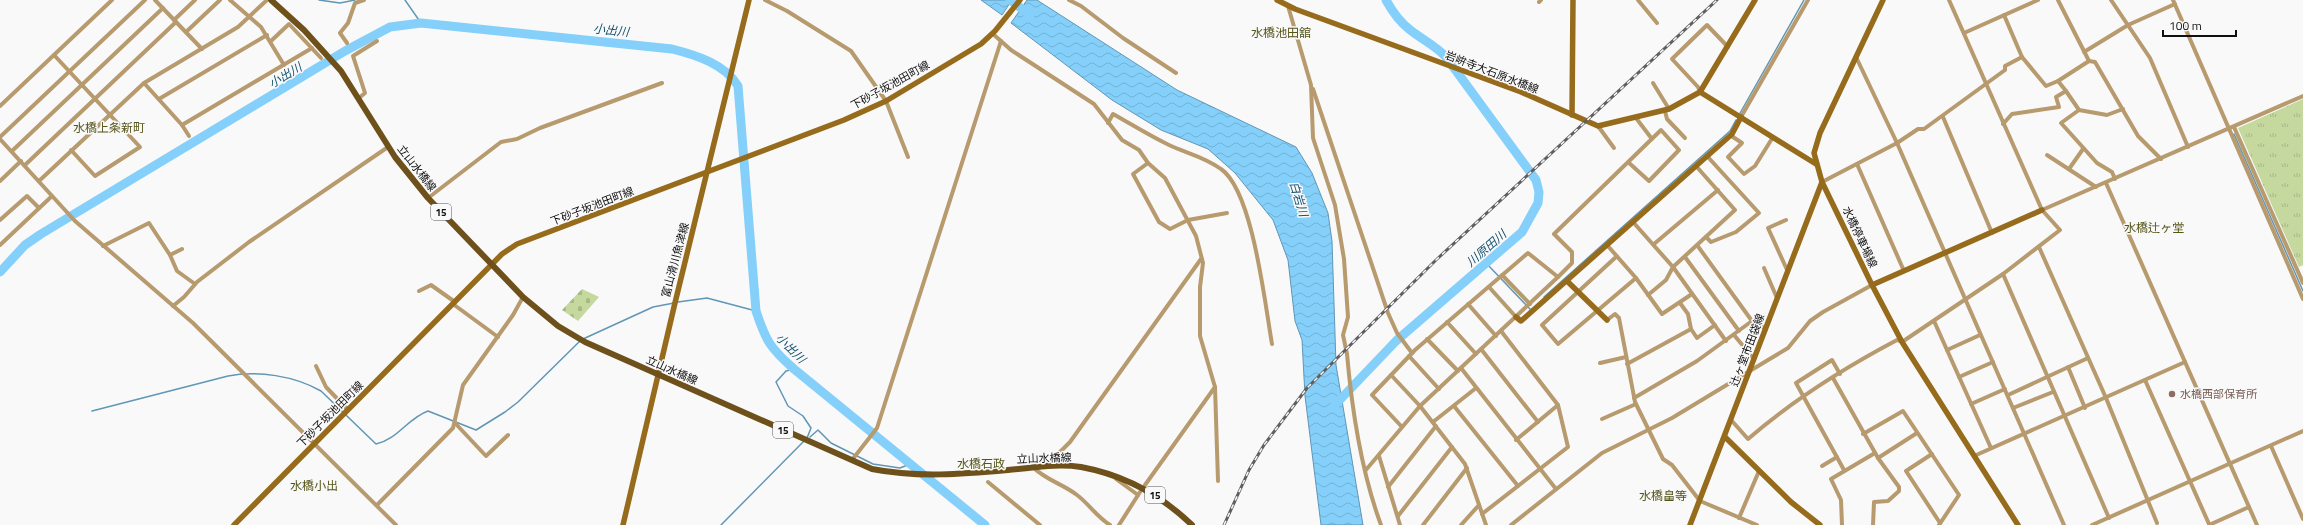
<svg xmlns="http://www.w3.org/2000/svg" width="2303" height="525" font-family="'Titillium Web','Noto Sans JP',sans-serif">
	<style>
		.grass { fill: url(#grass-tufts) }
		.cemetery { fill: url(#cemetery-stones) }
		.water { fill: url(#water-waves); stroke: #6196b4 }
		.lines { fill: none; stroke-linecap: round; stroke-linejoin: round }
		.stream { stroke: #6196b4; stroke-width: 1.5 }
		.river { stroke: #84d0fa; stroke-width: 9 }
		.street { stroke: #b79a6d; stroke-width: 4 }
		.secondary { stroke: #966b1b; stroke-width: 5.5 }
		.primary { stroke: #6e501b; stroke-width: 6 }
		.rail-casing { stroke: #5f5f60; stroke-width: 3 }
		.rail { stroke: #f9f9fa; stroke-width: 1.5; stroke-dasharray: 4.5; stroke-linecap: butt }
		.education-dot { fill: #8d6e63; stroke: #f9f9fa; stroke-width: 1.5 }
		.labels { text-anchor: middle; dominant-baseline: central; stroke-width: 3; stroke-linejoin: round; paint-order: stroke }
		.shield { fill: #f9f9fa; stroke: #565657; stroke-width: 1 }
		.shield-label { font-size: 10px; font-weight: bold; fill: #101011 }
		.street-label { font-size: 11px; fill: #101011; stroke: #f9f9fa }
		.education-label { font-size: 11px; fill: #785e54; stroke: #f9f9fa; text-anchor: start }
		.water-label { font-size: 12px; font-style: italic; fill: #16526e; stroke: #f9f9fa }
		.neighbourhood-label { font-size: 12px; fill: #555419; stroke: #f9f9fa }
	</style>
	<defs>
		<pattern id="grass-tufts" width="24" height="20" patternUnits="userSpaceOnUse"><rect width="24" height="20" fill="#c5d89d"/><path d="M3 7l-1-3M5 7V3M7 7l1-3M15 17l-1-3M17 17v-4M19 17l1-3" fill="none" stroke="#a8b886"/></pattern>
		<pattern id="cemetery-stones" width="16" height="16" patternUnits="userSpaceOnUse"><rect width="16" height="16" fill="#c5d89d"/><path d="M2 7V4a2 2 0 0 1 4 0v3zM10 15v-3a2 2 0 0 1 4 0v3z" fill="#a8b886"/></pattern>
		<pattern id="water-waves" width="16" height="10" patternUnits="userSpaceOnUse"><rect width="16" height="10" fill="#84d0fa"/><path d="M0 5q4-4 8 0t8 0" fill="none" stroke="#71b2d5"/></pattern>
	</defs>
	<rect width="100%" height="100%" fill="#f9f9fa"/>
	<polygon class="grass" points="2303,99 2303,265 2299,267 2238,128"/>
	<polygon class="cemetery" points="582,289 599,297 578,321 562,310"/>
	<g class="water">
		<polygon points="981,0 1012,0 1002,15"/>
		<polygon points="1027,0 1037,0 1177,90 1296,147 1312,173 1328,213 1332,241 1336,365 1363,525 1321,525 1305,396 1302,340 1295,321 1288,260 1273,220 1235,173 1208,149 1161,130 1112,100 1011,23"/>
	</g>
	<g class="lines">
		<g class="stream">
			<polyline points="319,0 340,3 355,0"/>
			<polyline points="405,0 421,23"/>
			<polyline points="1739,115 1804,0"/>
			<polyline points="2234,134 2303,291"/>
			<polyline points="1486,263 1530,309"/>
			<polyline points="1544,297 1730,131 1736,120"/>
			<polyline points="678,302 707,298 756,311"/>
			<polyline points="583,339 653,307 674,303"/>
			<polyline points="794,369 786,371 776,382 788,406 803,416 811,428 807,438"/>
			<path d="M 92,411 L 228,376 C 257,370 295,376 321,391 L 376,444 C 397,440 408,418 428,411 L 476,430 L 505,412 L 518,402 L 580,341"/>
			<polyline points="810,437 818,430 831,443 873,464 900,468 910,464"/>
			<polyline points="721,525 804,441"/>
		</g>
		<g class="river">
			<polyline points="1010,0 1030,15"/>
			<path d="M 0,272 L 25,245 L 41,234 L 345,51 L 390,27 L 421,23 L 672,49 C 696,55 725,64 738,86 L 756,311 C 766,341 770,348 794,369 L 985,525"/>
			<path d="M 1333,407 L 1396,341 L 1522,232 L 1538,203 L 1539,192 L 1536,180 L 1446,57 C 1435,45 1421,39 1409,29 C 1399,21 1392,11 1386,0"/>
		</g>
		<g class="street">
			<polyline points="155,0 202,49"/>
			<polyline points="230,0 261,27 284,65"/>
			<polyline points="765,0 787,11 851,51 886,101 908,157"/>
			<polyline points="1069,0 1081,6 1123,38 1176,73"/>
			<polyline points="1638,0 1657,23"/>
			<polyline points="2058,0 2089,61 2095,62 2138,136 2161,159"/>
			<polyline points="2111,0 2150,58 2188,147"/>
			<polyline points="2173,0 2303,299"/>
			<polyline points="1539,2 1541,0"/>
			<path d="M 1288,6 L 1311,85 L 1313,138 L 1335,205 L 1344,259 L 1348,317 L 1343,335 L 1347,354 C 1352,411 1361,471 1381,525"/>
			<polyline points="2004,15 2022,57"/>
			<polyline points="174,20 195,0"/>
			<polyline points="186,32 220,0"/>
			<polyline points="1964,33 2038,0"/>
			<polyline points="993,34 1011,50 1094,104 1122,140 1139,150 1148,163 1165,178 1196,236 1203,263 1200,287 1200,336 1215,387 1145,485"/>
			<polyline points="271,41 289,24 321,58"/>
			<polyline points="347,43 340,33 348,23 355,3 364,0"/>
			<polyline points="2084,52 2128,25 2175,4"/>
			<polyline points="54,55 140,147 95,176 71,150"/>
			<polyline points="1856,57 1897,143 2064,525"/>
			<polyline points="144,83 182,125 189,136"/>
			<polyline points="1653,83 1669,109"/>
			<polyline points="1313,89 1388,313 1397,333 1412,353"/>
			<polyline points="2066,91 2058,81 2089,61"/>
			<polyline points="1700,92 1698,87 1672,59 1707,25 1728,47"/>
			<polyline points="359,98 365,93 353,56 377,41"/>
			<polyline points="159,99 267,35"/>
			<polyline points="0,106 112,0"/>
			<polyline points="2079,110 2061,123 2097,163 2112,172 2115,179"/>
			<polyline points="1665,111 1667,119 1685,138"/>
			<polyline points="1741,117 1808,0"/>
			<polyline points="1943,117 1992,233"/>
			<polyline points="1636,118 1652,139"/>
			<path d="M 1108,123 L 1113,114 C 1131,124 1150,136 1169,145 C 1186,153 1205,157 1221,169 C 1253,191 1265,305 1272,344"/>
			<polyline points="2003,124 2012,114 2059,107 2056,97 2066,91 2079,110 2107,115 2123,109"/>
			<polyline points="182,125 312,48"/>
			<polyline points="1598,126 1614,148"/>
			<polyline points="2234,127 2303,283"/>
			<polyline points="1730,135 1742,143 1728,157 1744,174 1755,166 1773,137"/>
			<polyline points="0,137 145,0"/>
			<polyline points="0,139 75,221 193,323 396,525"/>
			<polyline points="12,151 163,8"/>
			<polyline points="2047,155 2096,187"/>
			<polyline points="1148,163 1133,174 1159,222 1170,229 1188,220 1227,213"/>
			<polyline points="1857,164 1904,271"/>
			<polyline points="25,165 176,22"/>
			<polyline points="2069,169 2083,149"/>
			<polyline points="0,181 21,161"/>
			<polyline points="39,181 144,83 238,27 267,0"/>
			<polyline points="1822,182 1897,143 1918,129 1924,129 2005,70 2005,66 2022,57 2046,86 2058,81"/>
			<polyline points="2106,183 2257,525"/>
			<polyline points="428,198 501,142 517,139 540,128 662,83"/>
			<polyline points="2042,210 2303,96"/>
			<polyline points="0,220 27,196 39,208"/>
			<polyline points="1786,220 1768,228 1788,272"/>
			<polyline points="1633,222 1673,267 1726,341"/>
			<polyline points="1706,237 1711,242 1736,232 1759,213 1707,156"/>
			<polyline points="1654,244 1718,190"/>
			<polyline points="0,245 52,196"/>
			<polyline points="1607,245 1636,278 1558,344 1542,325 1617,256"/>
			<polyline points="1697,245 1752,321 1766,329"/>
			<polyline points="103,246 149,223 170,255"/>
			<polyline points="2039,247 2106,398 2157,523"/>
			<polyline points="182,249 170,255 177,271 195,284"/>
			<polyline points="1685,257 1739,331"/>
			<polyline points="1764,268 1777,298"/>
			<polyline points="2003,274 2109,518"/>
			<polyline points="1502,275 1530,304"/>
			<polyline points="1558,277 1572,263 1572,252 1554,234 1661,130 1679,150 1649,181 1628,162"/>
			<polyline points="1636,278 1662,314 1692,294"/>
			<polyline points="1489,287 1516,317"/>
			<polyline points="419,291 431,285 455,302"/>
			<polyline points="1648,295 1666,280 1673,267 1735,210 1696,166"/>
			<polyline points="1680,303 1688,314 1691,329"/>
			<polyline points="453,304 498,337"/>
			<polyline points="1468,304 1496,336"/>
			<polyline points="173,306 184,297 197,282 249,242 388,147"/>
			<polyline points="1607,320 1615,314 1619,318 1635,402 1663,459 1672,465 1700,501 1757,525"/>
			<polyline points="1934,321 1991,448"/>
			<polyline points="1447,322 1476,354"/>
			<polyline points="1734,335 1754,359"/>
			<polyline points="1427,339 1458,371"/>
			<polyline points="1481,349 1538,422"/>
			<polyline points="1947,350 1980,335"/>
			<polyline points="1409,356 1439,389"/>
			<polyline points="1600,363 1626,357"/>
			<polyline points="1627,364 1691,329 1697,338 1715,325"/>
			<polyline points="316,366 326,387 348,410"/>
			<polyline points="2068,367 2085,408"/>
			<polyline points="1461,368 1556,489"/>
			<polyline points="1840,374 1832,360 1796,383 1844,470"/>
			<polyline points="1391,375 1420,406 1465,464 1486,525"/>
			<polyline points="1959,377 1993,362"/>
			<polyline points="1833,378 1878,458 1917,433"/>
			<polyline points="2145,380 2209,524"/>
			<polyline points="1215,387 1218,481"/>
			<polyline points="2008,395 2088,358"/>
			<polyline points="1634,398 1697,361 1752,321"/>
			<polyline points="1971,404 2005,389"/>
			<polyline points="1454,406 1518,486"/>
			<polyline points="2013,408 2053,392"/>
			<polyline points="1602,419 1636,404"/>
			<path d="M 1732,421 L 1748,439 C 1793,400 1844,368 1897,340 L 1902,342 L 2003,274 L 2060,230 L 2042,210 L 1949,0"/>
			<polyline points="1433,422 1476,388"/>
			<polyline points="455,423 486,456 508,435"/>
			<polyline points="1863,434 1903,411 1959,495 1939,525"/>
			<polyline points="1516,440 1558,405"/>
			<polyline points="2271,446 2303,519"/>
			<polyline points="1932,454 1906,471 1940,523"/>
			<polyline points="1379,456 1400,525"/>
			<polyline points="1974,456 2185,362"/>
			<polyline points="852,460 877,428 1001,41"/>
			<polyline points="1046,466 1070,442 1201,259"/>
			<polyline points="1822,466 1837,457"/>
			<path d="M 1034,468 C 1046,480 1063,484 1077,495 C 1089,504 1097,517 1110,525"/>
			<polyline points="1365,471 1420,406 1558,277 1528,253 1415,350 1372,395 1402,427"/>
			<polyline points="1116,479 1138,495"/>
			<polyline points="988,482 1040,525"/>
			<polyline points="1388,487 1436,426"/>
			<polyline points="377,505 453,428 463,385 513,315 523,297"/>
			<polyline points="1482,514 1568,447 1558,405 1501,331"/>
			<polyline points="1398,516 1452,447"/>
			<polyline points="1739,518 1759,471"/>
			<polyline points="1119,525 1140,492"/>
			<polyline points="1423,525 1467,468"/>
			<polyline points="1461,525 1479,505"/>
			<polyline points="1511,525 1602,453 1672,418 1768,360 1788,348 1810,321 1823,312 1872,285"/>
			<polyline points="1842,525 1841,500 1831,479 1875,453"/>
			<polyline points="1873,525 1874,502 1888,501 1899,491 1899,487 1878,458"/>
			<polyline points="2092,525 2303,431"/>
			<polyline points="2209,525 2249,507"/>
		</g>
		<g class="secondary">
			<polyline points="1277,0 1295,9 1521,92 1598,126 1669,109 1700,92 1755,0"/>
			<polyline points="1883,0 1820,133 1814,153 1822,182 1872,285 1902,342 2018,525"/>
			<polyline points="1700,92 1816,164"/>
			<polyline points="1572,115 1573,0"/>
			<polyline points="1567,281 1607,320"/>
			<polyline points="1872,285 2042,210"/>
			<polyline points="1516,317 1521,321 1732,134 1741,117"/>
			<polyline points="1725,437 1791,502 1820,525"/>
			<polyline points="234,525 502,254 517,244 844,120 886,101 981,44 995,31 1020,0"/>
			<polyline points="623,525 674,307 749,0"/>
			<polyline points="1690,525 1822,182"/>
		</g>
		<path class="primary" d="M 271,0 L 304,30 L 341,71 L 395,157 L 428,198 L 523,297 L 558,326 L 585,342 L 872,469 C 917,478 964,474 1008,470 C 1032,468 1057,463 1081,467 C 1124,475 1161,495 1192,525"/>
		<defs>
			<polyline id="rail" points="1224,525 1249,470 1264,445 1307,388 1436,260 1717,0"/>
		</defs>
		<use href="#rail" class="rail-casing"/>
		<use href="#rail" class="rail"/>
	</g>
	<circle class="education-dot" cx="2172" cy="394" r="4"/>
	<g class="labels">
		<g class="shield">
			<rect x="431" y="204" width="20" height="16" rx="3"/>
			<rect x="773" y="422" width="20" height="16" rx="3"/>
			<rect x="1145" y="487" width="20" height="16" rx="3"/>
		</g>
		<g class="shield-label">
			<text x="441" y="212">15</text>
			<text x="783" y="430">15</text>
			<text x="1155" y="495">15</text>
		</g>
		<g class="street-label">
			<text transform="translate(1492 72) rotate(21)">岩峅寺大石原水橋線</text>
			<text transform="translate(890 85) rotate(-29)">下砂子坂池田町線</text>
			<text transform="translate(417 168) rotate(52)">立山水橋線</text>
			<text transform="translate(592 206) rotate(-21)">下砂子坂池田町線</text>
			<text transform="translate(1860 237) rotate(65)">水橋停車場線</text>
			<text transform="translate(675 260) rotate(-75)">富山滑川魚津線</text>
			<text transform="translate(1747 350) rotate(-69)">辻ヶ堂市田袋線</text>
			<text transform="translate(672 370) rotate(24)">立山水橋線</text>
			<text transform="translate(330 414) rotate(-45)">下砂子坂池田町線</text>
			<text transform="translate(1044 458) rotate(-2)">立山水橋線</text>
		</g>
		<g class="education-label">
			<text x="2180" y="394">水橋西部保育所</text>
		</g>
		<g class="water-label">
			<text transform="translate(611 30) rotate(6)">小出川</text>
			<text transform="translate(285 75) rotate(-31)">小出川</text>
			<text transform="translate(1299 199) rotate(73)">白岩川</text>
			<text transform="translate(1486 248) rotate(-41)">川原田川</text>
			<text transform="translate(791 348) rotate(45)">小出川</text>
		</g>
		<g class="neighbourhood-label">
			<text x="1281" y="32">水橋池田舘</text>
			<text x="109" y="127">水橋上条新町</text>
			<text x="2154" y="227">水橋辻ヶ堂</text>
			<text x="981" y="463">水橋石政</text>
			<text x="314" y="485">水橋小出</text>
			<text x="1663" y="495">水橋畠等</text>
		</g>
	</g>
	<path d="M2163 30v6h73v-6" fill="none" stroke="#101011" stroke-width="2"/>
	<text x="2169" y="30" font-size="12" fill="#101011" stroke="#f9f9fa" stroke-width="3" paint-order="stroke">100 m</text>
</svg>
